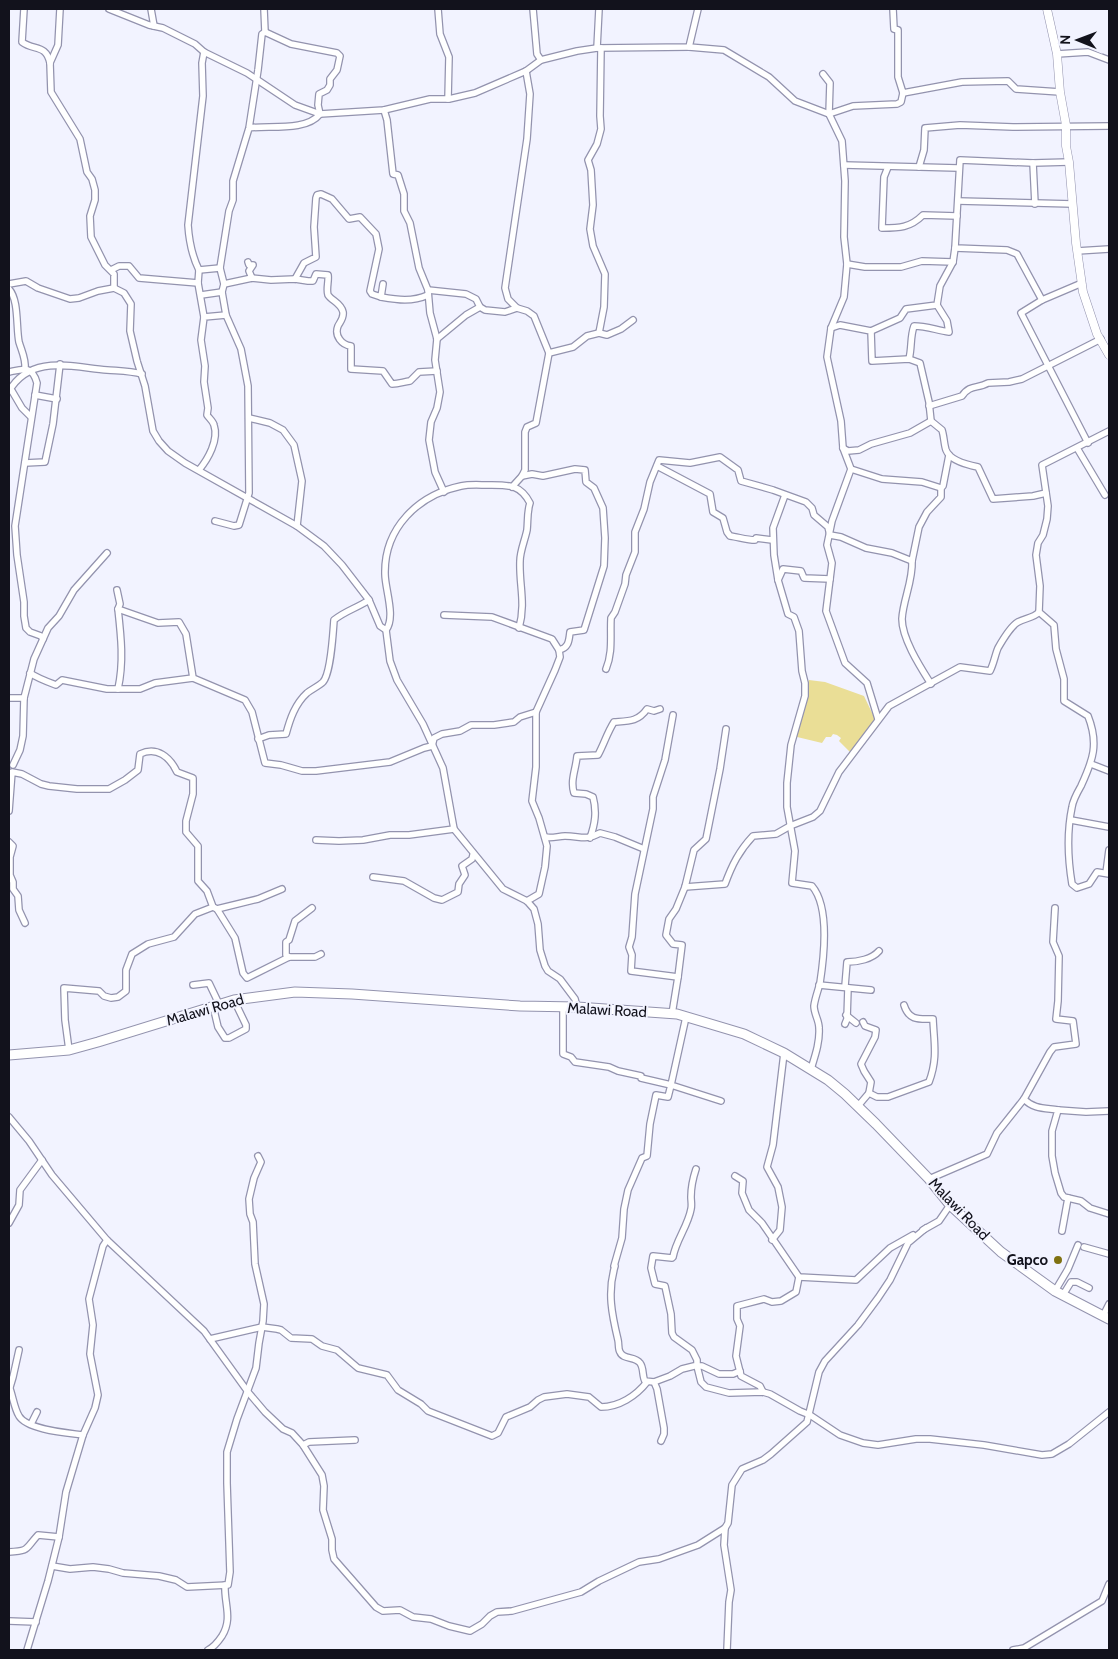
<svg xmlns="http://www.w3.org/2000/svg" width="1118" height="1659" font-family="Cabin,sans-serif">
	<style>
		.green { fill: #eade96 }
		.lines { fill: none; stroke-linecap: round; stroke-linejoin: round }
		.street-casing { stroke: #9393ae; stroke-width: 8 }
		.secondary-casing { stroke: #9393ae; stroke-width: 9 }
		.primary-casing { stroke: #9393ae; stroke-width: 11 }
		.street { stroke: #fff; stroke-width: 5.5 }
		.secondary { stroke: #fff; stroke-width: 8 }
		.primary { stroke: #fff; stroke-width: 9 }
		.poi-dot { fill: #7f7111; stroke: #f2f3ff; stroke-width: 2 }
		.labels { text-anchor: middle; dominant-baseline: central; stroke-width: 4; stroke-linejoin: round; paint-order: stroke }
		.street-label { font-size: 15px; fill: #12121c; stroke: #f2f3ff }
		.poi-label { font-size: 15px; font-weight: bold; fill: #12121c; stroke: #f2f3ff; text-anchor: end }
	</style>
	<rect width="100%" height="100%" fill="#f2f3ff"/>
	<polygon class="green" points="809,680 825,682 864,696 875,719 851,753 839,741 841,738 837,735 833,734 831,737 826,737 822,743 793,736"/>
	<g class="lines">
		<defs>
			<g id="street">
				<path d="M 24,9 L 22,42 C 34,51 46,44 50,63"/>
				<polyline points="60,9 58,45 50,63 51,92 80,139 87,172 92,179 95,190 95,200 90,216 91,237 105,265 114,274 114,288"/>
				<polyline points="109,9 149,25 163,28 195,44 204,52 247,73 295,105 320,114 384,110 430,99 449,99 475,93 526,71 541,60 577,51 597,48 689,47 698,9"/>
				<polyline points="151,9 154,26"/>
				<polyline points="264,9 265,32"/>
				<polyline points="438,9 440,34 449,57 448,99"/>
				<polyline points="533,9 537,54 541,60"/>
				<polyline points="893,9 894,29 898,30 898,77 903,93 962,82 1008,81 1016,89 1060,92"/>
				<polyline points="689,47 724,50 769,77 795,101 829,114 853,106 897,104 901,102 903,93"/>
				<polyline points="597,48 599,9"/>
				<path d="M 204,52 L 202,63 L 203,96 L 188,225 C 189,240 192,256 199,270 L 220,268 L 224,284 L 222,292 L 226,315 L 241,349 L 248,386 L 249,493 L 239,525 L 234,526 L 215,521"/>
				<polyline points="1057,54 1088,52 1109,60"/>
				<polyline points="823,74 830,83 829,114 842,141 845,181 844,237 847,264 844,297 831,328 827,357 841,421 843,448 851,469 832,521 827,545 832,563 826,611 845,663 867,683 878,719"/>
				<polyline points="384,110 387,120 393,174 398,175 404,194 404,211 410,223 419,268 428,290 430,313 437,339 435,360 440,392 437,408 431,422 429,440 435,472 444,492"/>
				<polyline points="1033,163 1035,204"/>
				<polyline points="844,165 958,168"/>
				<path d="M 888,167 L 884,177 L 882,228 C 899,228 910,228 923,215 L 957,216"/>
				<polyline points="919,167 924,150 925,128 960,125 1013,127 1109,126"/>
				<polyline points="958,201 1073,204"/>
				<polyline points="1077,251 1109,249"/>
				<polyline points="248,262 249,265 253,265 249,271 252,278"/>
				<polyline points="847,264 865,267 901,267 922,261 953,262"/>
				<path d="M 220,268 L 229,211 L 233,200 L 233,181 L 249,128 L 258,70 L 262,34 L 265,32 L 291,44 L 337,53 L 340,56 L 337,70 L 330,79 L 330,85 L 327,90 L 319,94 L 318,105 L 320,114 C 306,132 268,125 249,128"/>
				<polyline points="111,270 119,266 129,266 139,278 198,283 199,270"/>
				<polyline points="295,279 304,263 316,257 314,227 316,198 317,195 321,194 332,199 349,219 360,217 376,234 379,249 370,291 372,294 381,297 383,284"/>
				<polyline points="198,283 204,317"/>
				<polyline points="1082,283 1042,300 1021,313 1088,443"/>
				<polyline points="9,284 26,281 38,288 70,299 79,298 98,291 114,288 124,293 131,304 130,331 137,361 145,386 153,431 159,441 168,451 185,463 297,526 324,546 342,565 369,600 380,626 386,630 390,661 397,680 423,724 443,768 454,829 503,889 527,901 534,909 538,924 540,950 545,966 548,971 560,979 575,999 577,1007"/>
				<path d="M 224,284 L 252,278 L 271,280 L 295,279 L 308,281 L 313,281 L 316,274 L 328,275 C 329,281 326,289 328,295 C 332,301 341,303 343,312 C 344,318 340,322 338,326 C 334,336 342,345 351,346 L 351,369 L 383,371 L 392,384 C 399,384 403,382 410,381 L 419,372 L 437,371"/>
				<path d="M 9,289 C 19,300 16,327 19,342 C 22,352 26,359 25,369"/>
				<polyline points="428,290 466,294 476,299 480,307 485,310 505,312 517,308 527,311 534,316 549,353 573,347 587,336 599,333 607,335 621,329 633,320"/>
				<polyline points="201,295 222,292"/>
				<path d="M 381,297 C 398,300 412,302 428,295"/>
				<polyline points="1042,300 1017,254 1007,250 955,248 960,160 1033,163 1069,162"/>
				<polyline points="517,308 508,299 505,288 527,139 530,94 526,71"/>
				<path d="M 831,328 L 840,325 L 871,331 L 872,361 L 909,359 L 920,363 L 929,402 L 931,421 L 942,430 C 944,436 944,444 946,450 C 950,461 968,465 978,467 L 993,499 L 1033,496 L 1046,493"/>
				<polyline points="871,331 900,318 906,309 937,305 940,286 953,262 955,248"/>
				<polyline points="599,333 604,307 605,274 593,246 590,229 593,205 591,170 588,160 597,144 601,129 600,116 601,48"/>
				<polyline points="437,339 466,315 480,307"/>
				<path d="M 909,359 C 912,348 910,337 914,326 C 926,326 936,330 949,332 L 947,321 L 937,305"/>
				<path d="M 9,372 C 23,369 32,365 37,383 L 15,526 L 17,555 L 24,602 L 24,616 L 26,628 L 30,632 L 41,636 L 43,639"/>
				<polyline points="9,390 12,391 22,408 31,417"/>
				<path d="M 9,391 C 31,354 71,367 107,370 C 119,371 130,371 142,374"/>
				<polyline points="35,395 57,399"/>
				<path d="M 929,406 L 962,396 C 970,384 978,389 988,383 L 1009,382 L 1022,379 L 1101,339"/>
				<polyline points="249,418 270,423 283,430 294,445 302,481 297,526"/>
				<path d="M 1109,431 L 1042,465 L 1048,506 L 1047,519 L 1043,535 L 1038,543 L 1036,555 L 1040,586 L 1039,612 L 1054,625 L 1056,649 L 1064,679 L 1064,701 L 1088,716 C 1099,744 1093,760 1081,786 C 1077,793 1073,800 1072,807 C 1067,831 1068,860 1072,884 L 1077,888 L 1089,884 L 1097,872 L 1109,874"/>
				<polyline points="843,448 848,451 859,450 871,444 910,433 931,421"/>
				<polyline points="1077,448 1105,495"/>
				<polyline points="25,463 45,462 53,424 60,364"/>
				<path d="M 657,466 L 710,494 L 713,512 L 723,518 L 727,532 L 730,536 C 738,537 747,540 755,540 L 756,538 L 772,540"/>
				<polyline points="851,469 882,479 922,482 941,488"/>
				<path d="M 199,470 C 208,459 219,440 214,425 C 213,421 209,418 207,415 L 208,408 L 204,382 L 205,366 L 201,340 L 204,317 L 226,315"/>
				<polyline points="522,476 525,470 525,432 527,427 536,423 549,353"/>
				<path d="M 512,487 L 522,476 L 532,474 L 543,476 L 575,469 L 585,470 L 586,482 L 594,488 L 603,508 L 605,538 L 604,566 L 584,630 L 570,632 C 569,640 569,648 559,650 L 560,657 L 555,670 L 536,712 L 536,767 L 532,801 L 539,818 L 547,846 L 545,867 L 539,894 L 527,901"/>
				<path d="M 912,561 C 913,581 903,600 902,619 C 902,639 921,668 931,684"/>
				<polyline points="778,580 774,555 773,528 785,495"/>
				<path d="M 117,590 L 120,604 L 118,609 C 121,636 124,662 118,689"/>
				<polyline points="118,609 158,623 179,622 186,634 193,678 245,700 252,712 265,763 281,765 302,771 316,771 390,762 424,748 432,746 434,738 442,734 460,731 471,725 494,725 514,722 520,717 536,712"/>
				<polyline points="444,615 492,617 552,639 559,650"/>
				<path d="M 386,630 C 396,617 385,589 385,574 C 384,528 418,495 461,486 C 470,484 480,485 488,485 C 509,485 520,484 530,503 C 527,512 528,521 527,530 C 525,540 520,551 520,561 C 519,585 526,603 519,628"/>
				<path d="M 606,669 C 613,652 610,636 611,618 L 615,612 L 625,584 L 626,575 L 635,552 L 635,532 L 644,509 L 650,482 L 659,460 L 690,463 L 720,457 L 738,470 L 741,481 L 773,490 L 806,502 L 812,508 L 814,515 L 828,527 L 830,535 L 841,537 L 866,548 L 892,553 L 912,561 L 919,527 L 927,512 L 941,497 L 941,488 L 943,486 L 949,455"/>
				<path d="M 30,673 C 37,678 48,682 56,685 L 62,680 L 107,689 L 140,689 L 155,683 L 193,678"/>
				<polyline points="9,698 24,698"/>
				<path d="M 258,739 L 269,735 L 286,734 C 290,719 295,704 307,693 C 312,689 319,686 323,682 C 331,673 333,633 334,620 C 345,611 357,608 369,600"/>
				<polyline points="1091,764 1109,771"/>
				<polyline points="13,765 20,750 23,736 24,698 34,659 48,628 59,616 74,590 107,553"/>
				<path d="M 9,811 L 12,772 L 22,774 L 41,784 L 49,786 L 77,789 L 109,789 L 125,780 L 138,770 L 140,754 C 157,746 170,757 177,772 L 193,778 L 193,794 L 186,821 L 186,832 L 198,846 L 198,881 L 207,891 L 213,907"/>
				<polyline points="1071,820 1109,827"/>
				<path d="M 545,837 C 552,839 558,836 565,836 C 581,836 585,841 600,833 L 615,837 L 644,849"/>
				<path d="M 590,838 C 595,824 597,812 593,797 L 586,794 L 574,793 C 570,780 576,769 577,756 L 598,755 C 604,744 607,733 614,722 C 628,721 638,722 647,709 L 654,711 L 660,709"/>
				<polyline points="316,840 339,841 363,840 390,835 409,835 454,829"/>
				<polyline points="9,842 13,846 10,857 10,875 13,882 13,889 18,896 19,910 25,923"/>
				<polyline points="1106,873 1109,850"/>
				<polyline points="373,877 404,881 434,898 442,900 458,892 459,884 465,875 462,866 472,859 473,855"/>
				<path d="M 685,887 L 725,884 C 732,865 739,851 753,836 L 776,834 L 790,826 L 813,817 L 820,811 L 839,772 L 889,706 L 960,667 L 990,671 C 994,663 995,655 998,648 C 1002,641 1011,626 1018,622 C 1025,618 1034,618 1039,612"/>
				<polyline points="217,909 258,899 282,889"/>
				<polyline points="289,957 286,955 286,942 289,940 295,921 312,908"/>
				<polyline points="678,977 682,945 673,944 666,935 669,919 676,909 685,887 694,850 706,839 720,769 726,729"/>
				<polyline points="193,985 209,983 219,1004"/>
				<polyline points="819,985 871,990"/>
				<path d="M 845,986 L 847,962 C 858,962 872,959 879,951"/>
				<polyline points="213,1006 218,1027 225,1038 229,1038 246,1029 246,1025 234,1000"/>
				<path d="M 563,1007 L 563,1054 L 571,1057 L 575,1062 L 609,1067 L 618,1071 L 641,1076 L 641,1078 L 671,1085 L 668,1097 L 656,1095 L 650,1124 L 647,1156 L 642,1158 L 628,1190 L 624,1209 L 622,1238 L 614,1266 L 615,1266 C 607,1292 612,1315 618,1340 C 619,1344 618,1349 620,1352 C 623,1360 635,1356 640,1363 C 644,1368 642,1376 645,1381 L 654,1382 L 657,1389 L 664,1428 L 664,1434 L 661,1441"/>
				<polyline points="672,1014 678,977 631,971 632,955 629,947 632,937 635,894 653,809 653,797 665,760 673,715"/>
				<polyline points="846,1015 856,1023"/>
				<polyline points="686,1017 671,1085 721,1101"/>
				<polyline points="863,1022 865,1026 876,1030 875,1037 861,1064 864,1071 871,1082 869,1093"/>
				<polyline points="845,1024 847,1019 848,988"/>
				<polyline points="69,1050 65,1020 64,988 99,991 104,996 111,998 118,997 126,991 126,970 132,954 148,944 174,937 195,914 213,907 217,909 235,938 243,973 247,978 289,957 315,957 321,954"/>
				<path d="M 811,1069 C 815,1056 820,1042 819,1028 C 819,1020 814,1014 814,1006 C 815,998 818,991 820,983 C 824,957 830,907 812,886 L 792,883 L 795,851 L 787,807 L 787,783 L 791,745 L 805,696 L 805,683 L 802,671 L 799,631 L 794,617 L 788,614 L 778,580 L 783,569 L 801,571 L 804,578 L 830,579"/>
				<path d="M 1024,1099 C 1033,1109 1045,1108 1058,1110 L 1052,1131 L 1052,1156 L 1055,1173 L 1061,1193 L 1064,1197 L 1081,1201 L 1090,1208 L 1109,1214"/>
				<path d="M 858,1106 L 869,1093 L 877,1097 L 888,1097 L 929,1082 C 938,1058 934,1043 933,1019 C 919,1019 909,1021 904,1005"/>
				<polyline points="1058,1110 1086,1112 1109,1111"/>
				<polyline points="9,1117 29,1141 52,1175 107,1240 204,1331 248,1392 265,1412 283,1429 292,1433 303,1445 322,1475 324,1486 323,1510 332,1539 332,1550 334,1559 376,1607 383,1611 400,1610 413,1617 431,1619 449,1626 470,1631 482,1624 490,1616 497,1612 512,1611 581,1592 599,1581 639,1562 659,1559 698,1545 725,1528"/>
				<path d="M 696,1169 C 693,1178 691,1188 691,1197 C 691,1201 692,1205 691,1209 C 688,1226 676,1240 673,1257 L 672,1258 L 653,1256 L 651,1268 L 655,1284 L 665,1286 L 671,1314 L 672,1333 L 674,1337 L 692,1350 L 697,1360 L 697,1366 L 701,1382 L 706,1387 L 729,1393 L 763,1392 L 770,1394 L 800,1411 L 810,1415 L 840,1435 L 863,1443 L 878,1445 L 916,1439 L 930,1439 L 984,1445 L 1042,1455 L 1052,1454 L 1069,1444 L 1109,1412"/>
				<polyline points="735,1176 743,1181 742,1193 749,1210 762,1223 799,1277 856,1280 890,1248 913,1235"/>
				<polyline points="929,1179 987,1154 997,1133 1024,1099 1050,1052 1054,1047 1076,1044 1073,1021 1056,1019 1058,1001 1059,956 1053,942 1055,908"/>
				<polyline points="9,1223 19,1205 20,1190 42,1160"/>
				<polyline points="923,1230 939,1221 950,1205"/>
				<polyline points="1062,1231 1068,1198"/>
				<polyline points="772,1240 780,1230 782,1207 778,1187 767,1167 773,1145 784,1053"/>
				<polyline points="1084,1247 1109,1254"/>
				<polyline points="1055,1291 1068,1269 1078,1245"/>
				<polyline points="1063,1295 1071,1282 1077,1282 1089,1288"/>
				<polyline points="1103,1316 1109,1304"/>
				<path d="M 210,1339 L 262,1327 L 277,1329 L 281,1330 L 291,1338 L 312,1339 L 322,1346 L 337,1350 L 358,1368 L 387,1375 L 398,1390 L 421,1404 L 428,1411 L 492,1436 L 498,1433 L 506,1417 L 530,1407 L 538,1400 L 544,1397 L 567,1394 L 589,1397 L 601,1407 C 619,1407 636,1396 647,1382"/>
				<polyline points="654,1382 670,1376 682,1369 694,1366 702,1366 719,1374 733,1374 740,1371"/>
				<path d="M 9,1386 C 13,1396 14,1408 19,1416 C 27,1430 69,1433 83,1435"/>
				<polyline points="10,1387 13,1377 19,1350"/>
				<polyline points="763,1392 760,1386 741,1376 736,1356 740,1326 737,1319 737,1306 764,1299 772,1302 781,1301 796,1292 799,1277"/>
				<polyline points="31,1424 37,1412"/>
				<polyline points="303,1445 309,1442 355,1440"/>
				<path d="M 9,1552 C 30,1551 25,1549 38,1535 L 59,1537"/>
				<polyline points="52,1566 70,1569 93,1567 109,1569 123,1573 159,1576 176,1580 187,1587 228,1585 230,1572 227,1483 227,1452 237,1419 256,1368 259,1343 263,1321 264,1304 255,1264 253,1222 250,1214 249,1199 254,1178 261,1162 258,1156"/>
				<polyline points="9,1621 36,1622"/>
				<polyline points="27,1650 48,1581 59,1537 66,1492 83,1435 95,1408 98,1395 90,1354 93,1325 89,1299 103,1246 107,1240"/>
				<path d="M 208,1650 C 214,1647 218,1642 222,1636 C 233,1618 224,1604 225,1585"/>
				<polyline points="727,1650 729,1602 731,1590 724,1545 725,1528 728,1523 732,1485 742,1469 763,1460 771,1454 807,1422 819,1372 825,1361 858,1325 878,1298 890,1280 908,1243 926,1228"/>
				<polyline points="1013,1650 1024,1648 1102,1601 1109,1584"/>
			</g>
			<polyline id="secondary" points="1047,9 1057,54 1060,92 1066,125 1066,146 1069,162 1076,243 1083,292 1097,334 1109,355"/>
			<polyline id="primary" points="9,1055 69,1050 98,1042 234,1000 295,992 352,994 520,1006 577,1007 677,1014 744,1034 784,1053 828,1080 845,1094 876,1124 929,1179 950,1205 1001,1252 1055,1291 1109,1319"/>
		</defs>
		<use href="#street" class="street-casing"/>
		<use href="#secondary" class="secondary-casing"/>
		<use href="#primary" class="primary-casing"/>
		<use href="#street" class="street"/>
		<use href="#secondary" class="secondary"/>
		<use href="#primary" class="primary"/>
	</g>
	<circle class="poi-dot" cx="1058" cy="1260" r="5"/>
	<g class="labels">
		<g class="street-label">
			<text transform="translate(205 1010) rotate(-16)">Malawi Road</text>
			<text transform="translate(607 1010) rotate(3)">Malawi Road</text>
			<text transform="translate(959 1209) rotate(46)">Malawi Road</text>
		</g>
		<g class="poi-label">
			<text x="1048" y="1260">Gapco</text>
		</g>
	</g>
	<rect width="1118" height="1659" fill="none" stroke="#12121c" stroke-width="20"/>
	<g transform="translate(1078 40) rotate(271)" stroke="#f2f3ff" stroke-width="4" paint-order="stroke">
	<path d="M0-4L9 19L0 12L-9 19Z" fill="#12121c"/>
	<text y="-8" font-size="14" font-weight="bold" text-anchor="middle" fill="#12121c">N</text>
	</g>
</svg>
